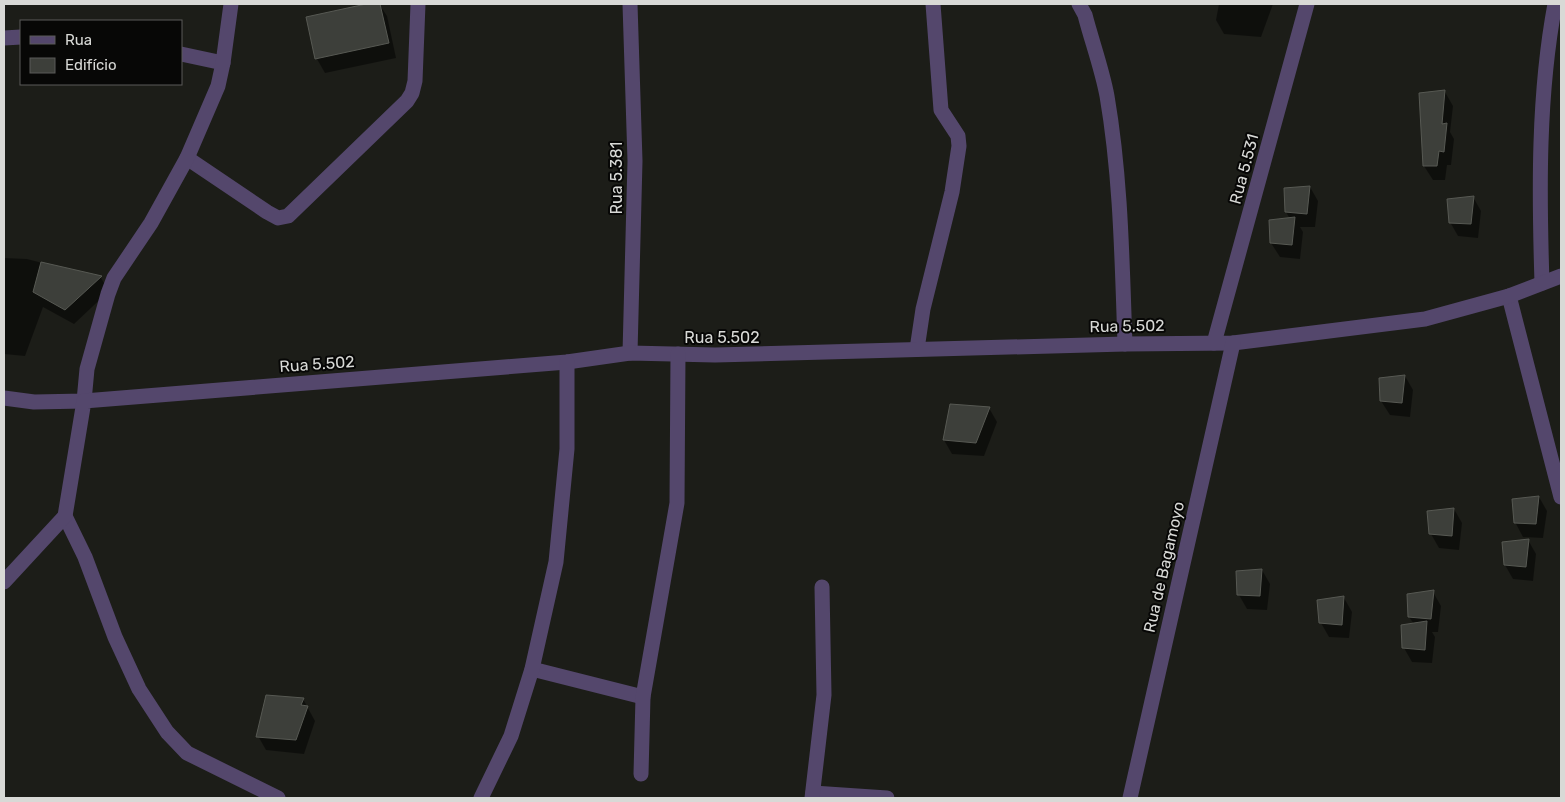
<svg xmlns="http://www.w3.org/2000/svg" width="1565" height="802" font-family="Rubik,sans-serif">
	<style>
		.shadow { fill: #0007 }
		.building { fill: #3d3f3a; stroke: #575953 }
		.lines { fill: none; stroke-linecap: round; stroke-linejoin: round }
		.street { stroke: #54476c; stroke-width: 15 }
		.labels { text-anchor: middle; dominant-baseline: central; stroke-width: 4; stroke-linejoin: round; paint-order: stroke }
		.street-label { font-size: 16px; fill: #d8d9d6; stroke: #070706 }
	</style>
	<rect width="100%" height="100%" fill="#1c1d18"/>
	<g class="shadow">
		<polygon points="372,4 379,4 387,16 396,58 325,73 317,59 308,18"/>
		<polygon points="1219,4 1273,4 1261,37 1224,34 1216,20"/>
		<polygon points="1445,92 1453,106 1450,132 1454,139 1451,165 1447,165 1445,180 1433,180 1424,166"/>
		<polygon points="1310,187 1318,201 1315,227 1300,227 1303,232 1300,259 1280,257 1271,243 1290,219 1286,212"/>
		<polygon points="1473,197 1481,211 1478,238 1458,236 1450,222"/>
		<polygon points="4,258 27,259 101,278 109,291 74,324 43,307 25,356 4,354"/>
		<polygon points="1405,376 1413,390 1410,417 1390,415 1381,401"/>
		<polygon points="989,408 997,422 984,456 952,454 944,440"/>
		<polygon points="1539,497 1547,511 1543,538 1523,537 1515,522"/>
		<polygon points="1454,509 1462,523 1459,550 1439,548 1431,534"/>
		<polygon points="1528,540 1536,554 1533,581 1513,579 1505,565"/>
		<polygon points="1262,570 1270,584 1267,610 1247,609 1239,595"/>
		<polygon points="1433,592 1441,606 1438,632 1432,632 1435,637 1432,663 1412,662 1404,648 1414,624 1409,617"/>
		<polygon points="1344,598 1352,612 1349,638 1329,637 1321,623"/>
		<polygon points="303,699 315,721 304,754 266,750 258,736"/>
	</g>
	<g class="building">
		<polygon points="366,4 380,4 389,43 315,59 306,17"/>
		<polygon points="1445,90 1442,124 1447,123 1444,152 1439,151 1437,166 1423,166 1419,93"/>
		<polygon points="1310,186 1307,214 1285,212 1284,188"/>
		<polygon points="1474,196 1471,224 1449,223 1447,199"/>
		<polygon points="1295,217 1292,245 1270,243 1269,220"/>
		<polygon points="41,262 102,276 65,310 33,292"/>
		<polygon points="1405,375 1402,403 1380,401 1379,378"/>
		<polygon points="950,404 990,407 976,443 943,440"/>
		<polygon points="1539,496 1536,524 1514,523 1512,499"/>
		<polygon points="1454,508 1452,536 1429,534 1427,511"/>
		<polygon points="1529,539 1526,567 1504,565 1502,542"/>
		<polygon points="1262,569 1260,596 1237,595 1236,571"/>
		<polygon points="1434,590 1431,619 1408,617 1407,594"/>
		<polygon points="1344,596 1342,625 1319,623 1317,600"/>
		<polygon points="1427,621 1425,650 1402,648 1401,625"/>
		<polygon points="266,695 304,698 301,705 308,706 296,740 256,737"/>
	</g>
	<g class="lines">
		<g class="street">
			<polyline points="630,4 635,161 630,353"/>
			<path d="M 1079,4 L 1085,15 C 1092,42 1102,69 1107,96 C 1121,178 1122,261 1125,344"/>
			<polyline points="4,38 21,37"/>
			<polyline points="181,54 223,63"/>
			<polyline points="187,158 267,212 278,218 288,216 407,101 412,93 415,81 418,4"/>
			<path d="M 1542,283 C 1539,190 1538,95 1555,4"/>
			<polyline points="1509,296 1561,497"/>
			<polyline points="1214,343 1307,4"/>
			<polyline points="917,349 923,309 952,192 959,146 958,136 941,110 933,4"/>
			<polyline points="4,398 34,402 84,401 87,369 108,294 114,278 151,223 187,158 218,86 223,63 231,4"/>
			<polyline points="65,516 85,557 115,637 139,689 167,732 187,753 278,798"/>
			<polyline points="4,582 65,516 84,401 567,362 630,353 715,355 1125,344 1233,343 1425,319 1509,296 1561,276"/>
			<polyline points="532,669 643,697"/>
			<polyline points="641,774 643,697 677,503 678,354"/>
			<polyline points="813,793 887,798"/>
			<polyline points="481,798 511,736 532,669 556,562 567,449 567,362"/>
			<polyline points="812,798 824,695 822,587"/>
			<polyline points="1130,798 1233,343"/>
		</g>
	</g>
	<g class="labels">
		<g class="street-label">
			<text transform="translate(1244 169) rotate(-75)">Rua 5.531</text>
			<text transform="translate(616 178) rotate(-90)">Rua 5.381</text>
			<text transform="translate(1127 326) rotate(-1)">Rua 5.502</text>
			<text x="722" y="337">Rua 5.502</text>
			<text transform="translate(317 364) rotate(-4)">Rua 5.502</text>
			<text transform="translate(1164 567) rotate(-77)">Rua de Bagamoyo</text>
		</g>
	</g>
	<rect width="1565" height="802" fill="none" stroke="#d8d9d6" stroke-width="10"/>
	<rect x="20" y="20" width="162" height="65" fill="#070706" stroke="#5b5b59"/>
	<rect x="30" y="36" width="25" height="8" fill="#54476c" stroke="#5b5b59"/>
	<text x="65" y="45" font-size="15" fill="#d8d9d6">Rua</text>
	<rect x="30" y="58" width="25" height="15" fill="#3d3f3a" stroke="#5b5b59"/>
	<text x="65" y="70" font-size="15" fill="#d8d9d6">Edifício</text>
</svg>
